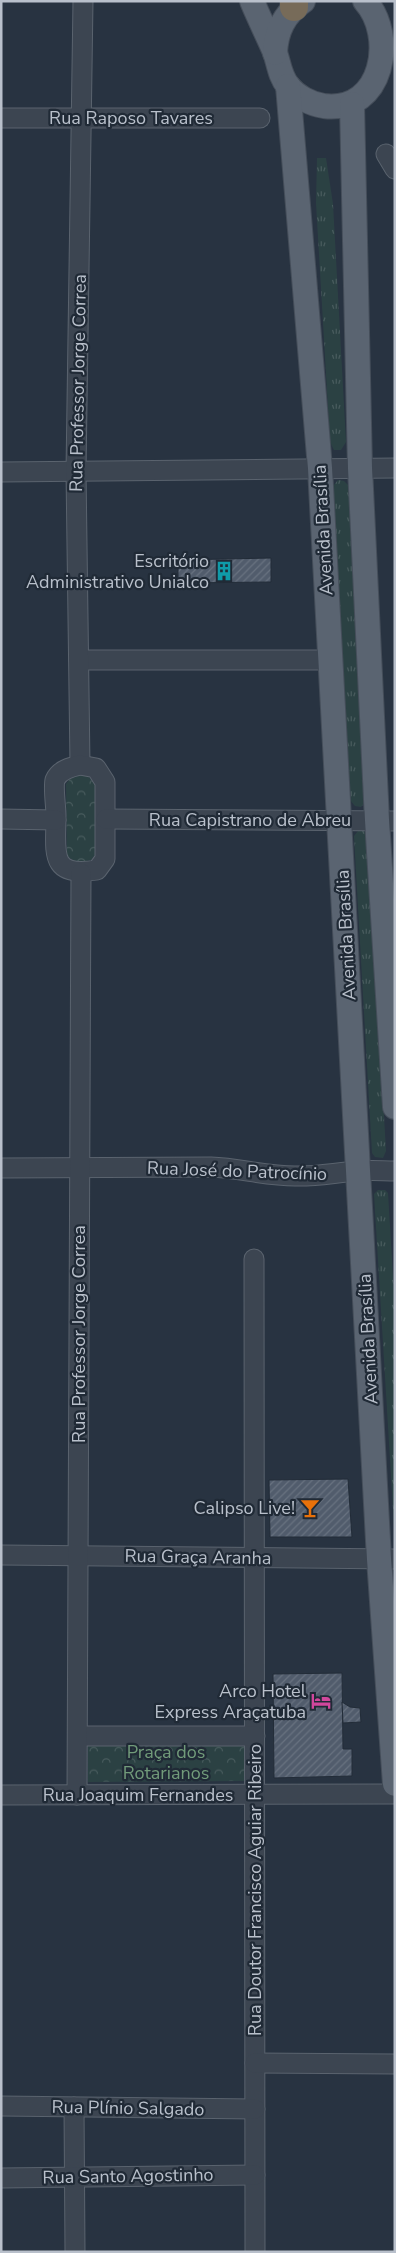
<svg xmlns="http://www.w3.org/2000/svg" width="396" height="2253" font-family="'Nunito Sans',sans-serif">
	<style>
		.grass { fill: url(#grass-tufts) }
		.park { fill: url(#park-crowns) }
		.building { fill: url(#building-hatch); stroke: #222c38 }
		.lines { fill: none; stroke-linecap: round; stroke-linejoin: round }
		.minor-casing { stroke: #5a636e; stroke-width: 21 }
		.major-casing { stroke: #454e5a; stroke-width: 26 }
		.highway-casing { stroke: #46505b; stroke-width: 29 }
		.minor { stroke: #3c4551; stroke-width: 19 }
		.major { stroke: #5a6471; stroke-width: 24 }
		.highway { stroke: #776b59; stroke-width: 28 }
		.labels { text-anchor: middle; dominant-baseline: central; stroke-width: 4.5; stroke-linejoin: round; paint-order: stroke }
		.street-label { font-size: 18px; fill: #b9c0cb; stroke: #202a36 }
		.poi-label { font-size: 18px; fill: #b9c0cb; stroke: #202a36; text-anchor: end }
		.park-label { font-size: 18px; fill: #719b7a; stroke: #202a36 }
	</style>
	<defs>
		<pattern id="grass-tufts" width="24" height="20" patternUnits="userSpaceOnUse" patternTransform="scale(1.25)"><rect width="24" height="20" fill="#2b4143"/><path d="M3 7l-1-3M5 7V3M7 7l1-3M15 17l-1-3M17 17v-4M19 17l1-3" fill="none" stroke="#485b5d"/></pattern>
		<pattern id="park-crowns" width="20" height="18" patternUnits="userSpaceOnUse" patternTransform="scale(1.25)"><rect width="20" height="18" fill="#2b4143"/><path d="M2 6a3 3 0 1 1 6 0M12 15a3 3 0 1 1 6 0" fill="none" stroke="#485b5d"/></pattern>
		<pattern id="building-hatch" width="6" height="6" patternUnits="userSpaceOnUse" patternTransform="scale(1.25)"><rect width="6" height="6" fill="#515c6c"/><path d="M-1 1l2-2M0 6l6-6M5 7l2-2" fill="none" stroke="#687280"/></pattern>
	</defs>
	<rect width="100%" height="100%" fill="#283341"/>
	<g class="grass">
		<polygon points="317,158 326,158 333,204 346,442 341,450 334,450 330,442 316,203"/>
		<polygon points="338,480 344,481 349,486 366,801 361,807 355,806 350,800 333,486"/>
		<polygon points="358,831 364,831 368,836 386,1151 383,1158 375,1157 372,1153 354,836"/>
		<polygon points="378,1190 385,1190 388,1193 395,1309 395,1542 374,1194"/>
	</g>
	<g class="park">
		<path d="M 81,775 L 89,777 L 95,785 L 95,855 L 91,860 C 82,862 73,863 67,855 L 66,784 L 70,779 Z"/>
		<polygon points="88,1743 245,1743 244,1781 88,1782"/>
	</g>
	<g class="building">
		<polygon points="271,558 271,582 178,583 178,560"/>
		<polygon points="348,1479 352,1537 270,1537 269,1480"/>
		<polygon points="342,1673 343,1749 352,1749 352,1776 274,1778 273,1674"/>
		<polygon points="342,1702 350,1707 360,1708 361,1722 343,1723"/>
	</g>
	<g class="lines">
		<defs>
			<g id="minor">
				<polyline points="1,118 260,118"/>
				<polyline points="386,154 395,169"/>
				<polyline points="1,472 395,468"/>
				<polyline points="79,660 331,660"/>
				<polyline points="80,765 76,471 83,1"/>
				<path d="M 80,765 L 96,768 L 105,782 L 105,859 L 97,870 C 48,878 56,852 56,815 C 56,807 53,787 55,780 C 59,770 71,767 80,765 Z"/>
				<polyline points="1,819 56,820"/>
				<polyline points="106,819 395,821"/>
				<path d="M 1,1168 L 211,1167 C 239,1168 266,1176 295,1176 C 317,1177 338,1172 360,1171 C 372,1170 383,1171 395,1171"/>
				<polyline points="254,1259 255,2252"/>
				<polyline points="1,1555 395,1559"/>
				<polyline points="78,1736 255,1736"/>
				<polyline points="1,1795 395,1794"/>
				<polyline points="77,1795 81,873"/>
				<polyline points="255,2063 395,2064"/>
				<polyline points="1,2106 255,2109"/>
				<polyline points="74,2107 75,2252"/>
				<polyline points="1,2178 255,2175"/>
			</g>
			<g id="major">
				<path d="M 252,1 C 259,18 267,34 274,50 C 279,62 279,75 288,86 C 296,96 310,104 324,106 C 384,113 396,35 365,1"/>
				<path d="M 275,53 C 276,31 284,14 303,1"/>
				<polyline points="288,86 320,468 379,1559 395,1784"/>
				<polyline points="352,104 360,468 377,820 395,1107"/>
			</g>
			<polyline id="highway" points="294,1 294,7"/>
		</defs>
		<use href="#minor" class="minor-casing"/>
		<use href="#major" class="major-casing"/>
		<use href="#highway" class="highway-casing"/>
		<use href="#minor" class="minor"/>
		<use href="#major" class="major"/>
		<use href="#highway" class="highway"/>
	</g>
	<defs>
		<symbol id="building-bare" viewBox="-9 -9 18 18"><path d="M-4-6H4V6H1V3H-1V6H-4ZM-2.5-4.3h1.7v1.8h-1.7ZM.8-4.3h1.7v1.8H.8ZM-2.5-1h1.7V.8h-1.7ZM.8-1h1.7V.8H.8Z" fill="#0f9aa8" stroke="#202a36" stroke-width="2.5" paint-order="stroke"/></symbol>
		<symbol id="bar-bare" viewBox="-9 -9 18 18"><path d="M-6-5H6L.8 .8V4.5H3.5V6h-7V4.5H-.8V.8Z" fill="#e8710a" stroke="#202a36" stroke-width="2.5" paint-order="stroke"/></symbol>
		<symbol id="hotel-bare" viewBox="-9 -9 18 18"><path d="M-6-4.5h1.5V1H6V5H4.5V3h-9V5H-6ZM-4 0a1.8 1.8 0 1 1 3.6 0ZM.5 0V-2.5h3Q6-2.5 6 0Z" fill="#d1479c" stroke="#202a36" stroke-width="2.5" paint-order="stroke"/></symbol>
	</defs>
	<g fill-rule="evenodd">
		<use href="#building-bare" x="210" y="557" width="28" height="28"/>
		<use href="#bar-bare" x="296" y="1494" width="28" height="28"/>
		<use href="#hotel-bare" x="307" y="1687" width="28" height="28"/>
	</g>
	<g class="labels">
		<g class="street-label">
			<text x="131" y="118">Rua Raposo Tavares</text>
			<text transform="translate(78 383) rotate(-89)">Rua Professor Jorge Correa</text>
			<text transform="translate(323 530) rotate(-93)">Avenida Brasília</text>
			<text x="250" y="820">Rua Capistrano de Abreu</text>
			<text transform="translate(346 935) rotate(-93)">Avenida Brasília</text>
			<text transform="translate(237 1171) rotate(2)">Rua José do Patrocínio</text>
			<text transform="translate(79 1334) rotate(-90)">Rua Professor Jorge Correa</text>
			<text transform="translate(368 1339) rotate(-93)">Avenida Brasília</text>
			<text transform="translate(198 1557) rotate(1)">Rua Graça Aranha</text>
			<text x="138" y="1795">Rua Joaquim Fernandes</text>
			<text transform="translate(255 1890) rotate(-90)">Rua Doutor Francisco Aguiar Ribeiro</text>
			<text transform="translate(128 2108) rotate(1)">Rua Plínio Salgado</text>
			<text transform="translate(128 2176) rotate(-1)">Rua Santo Agostinho</text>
		</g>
		<g class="poi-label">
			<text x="209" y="561">Escritório<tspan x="209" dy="21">Administrativo Unialco</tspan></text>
			<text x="295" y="1508">Calipso Live!</text>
			<text x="306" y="1691">Arco Hotel<tspan x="306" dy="21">Express Araçatuba</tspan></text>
		</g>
		<g class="park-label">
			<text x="166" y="1752">Praça dos<tspan x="166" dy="21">Rotarianos</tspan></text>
		</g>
	</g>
	<rect width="396" height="2253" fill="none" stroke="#b9c0cb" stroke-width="5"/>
</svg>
